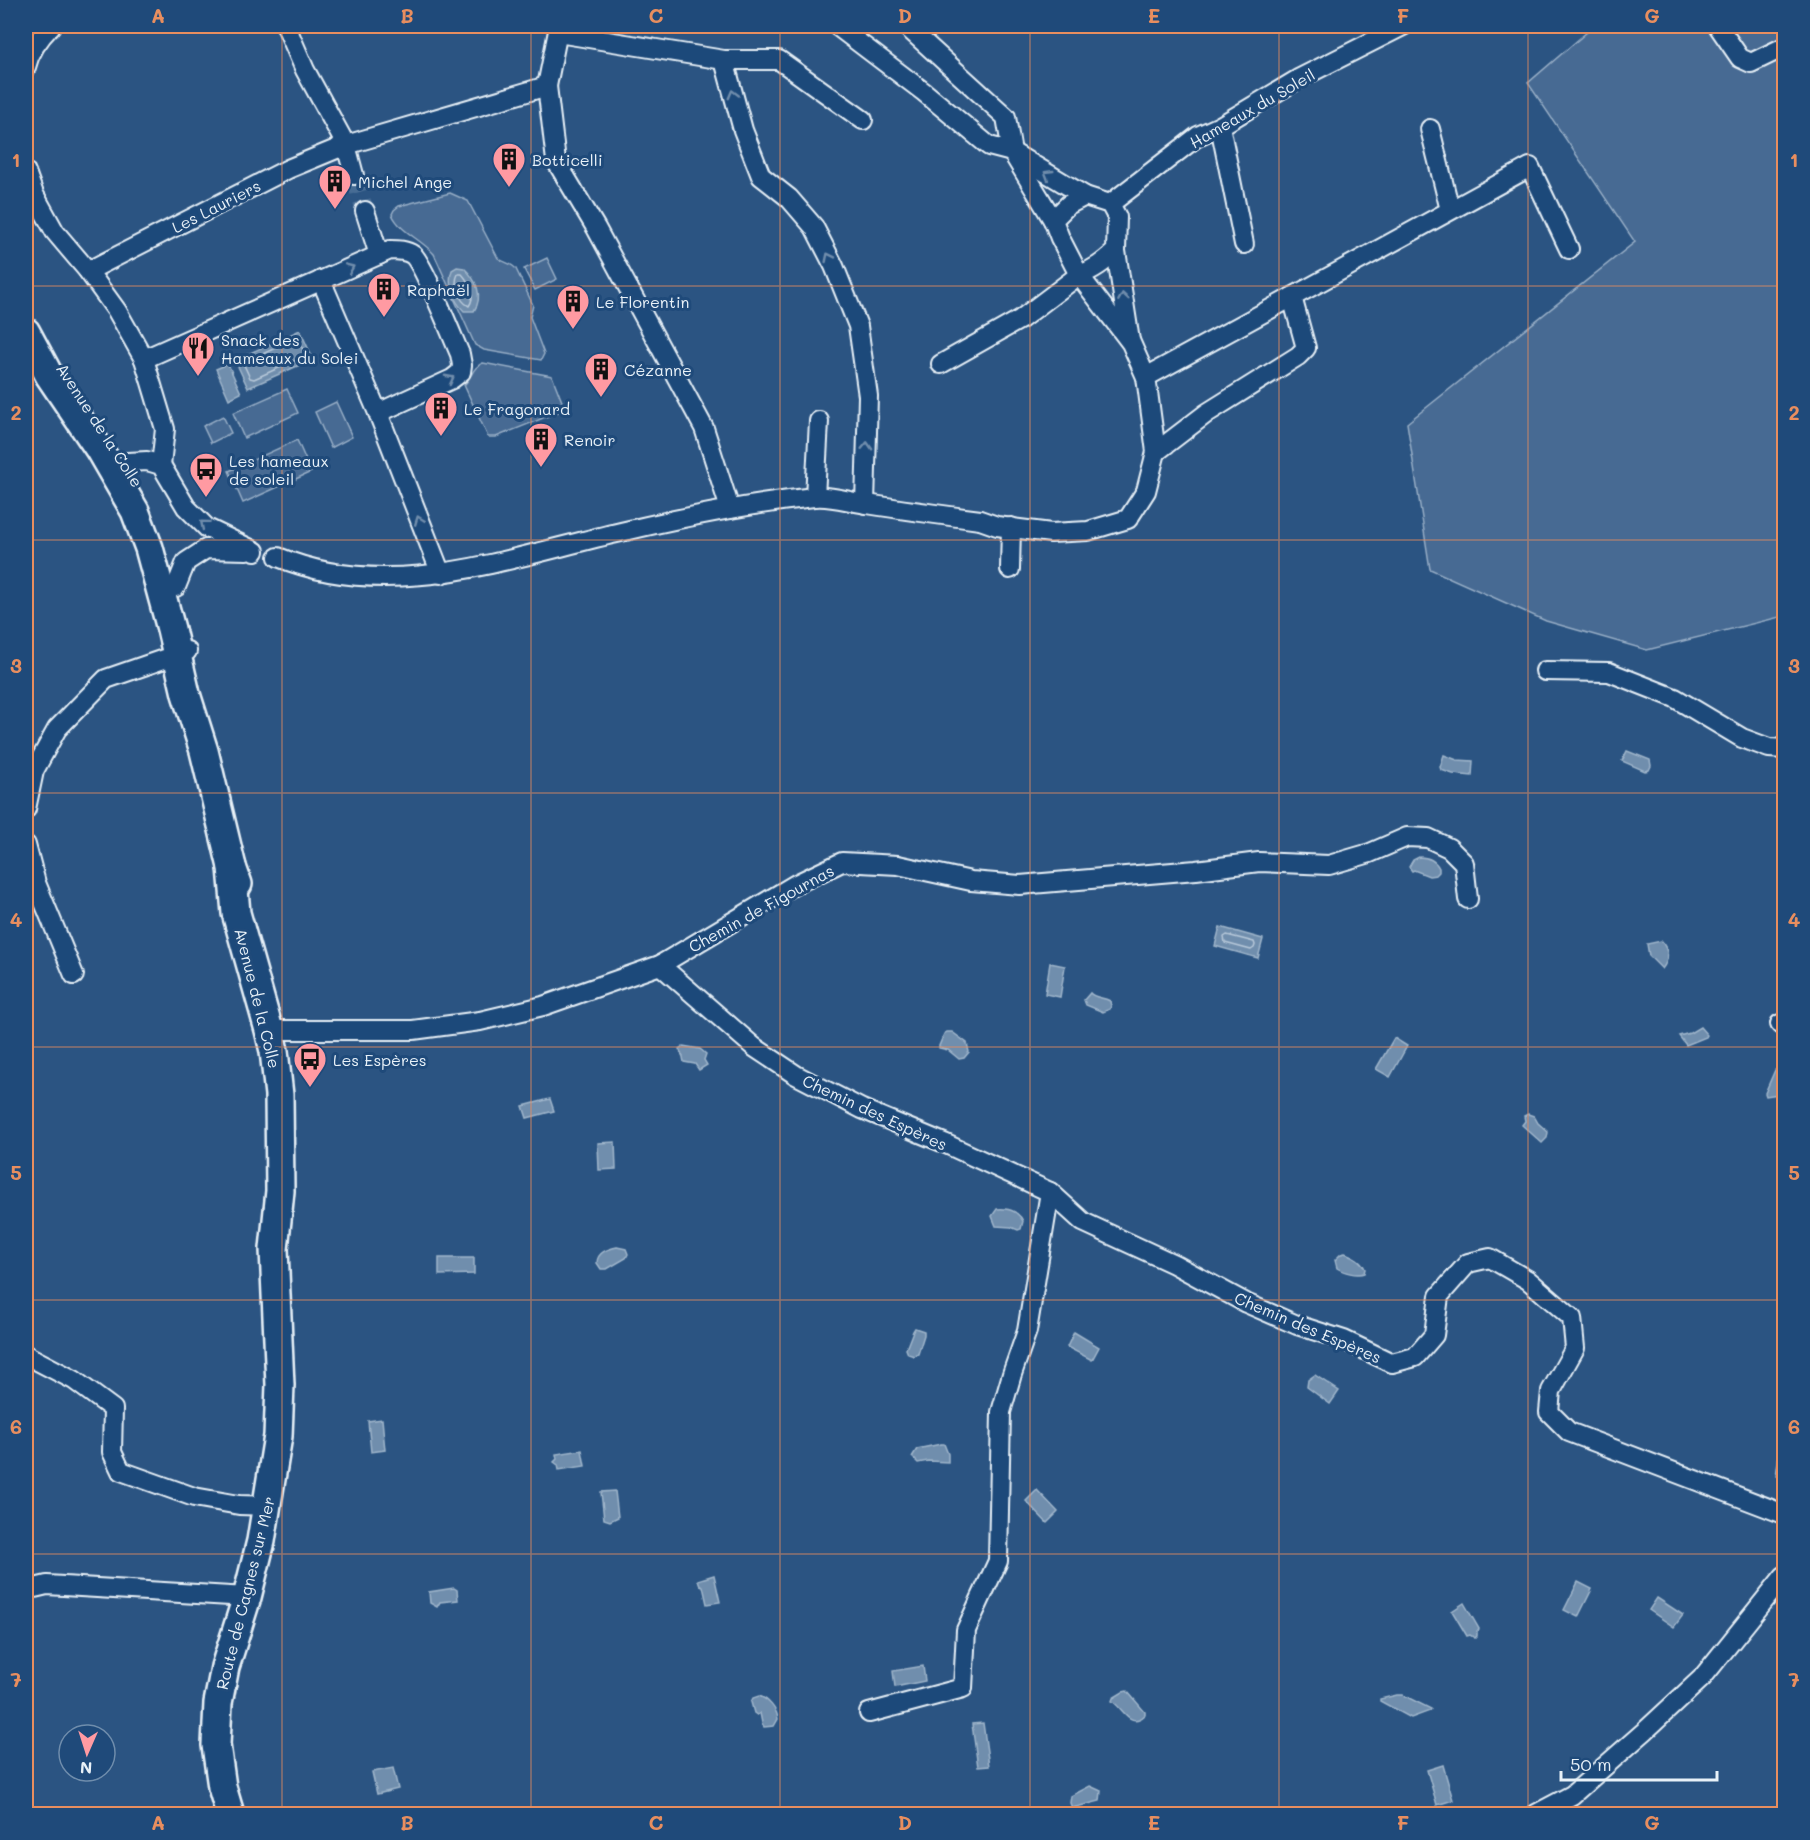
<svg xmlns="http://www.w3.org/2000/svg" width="1810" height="1840" font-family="Mali,sans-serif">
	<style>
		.green { fill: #476b93; stroke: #98aec6; stroke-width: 1.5 }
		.water { fill: #708ead; stroke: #a0b6cb; stroke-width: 1.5 }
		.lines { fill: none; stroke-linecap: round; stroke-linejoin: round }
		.shore { stroke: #b8c9da; stroke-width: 1.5 }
		.minor-tunnel { stroke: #476c94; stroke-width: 18; stroke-dasharray: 18 9; stroke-linecap: butt }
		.minor-casing { stroke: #e8f1f8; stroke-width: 22 }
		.secondary-casing { stroke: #e8f1f8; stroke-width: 32 }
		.minor { stroke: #1f4a7a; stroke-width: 18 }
		.secondary { stroke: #1f4a7a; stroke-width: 27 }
		.oneway { stroke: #6f8dac }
		.grid { fill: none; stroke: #e88e5f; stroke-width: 1.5; stroke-opacity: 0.55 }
		.labels { text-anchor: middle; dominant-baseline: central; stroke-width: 6; stroke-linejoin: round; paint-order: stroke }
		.street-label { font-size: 16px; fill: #e8f1f8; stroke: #1f4a7a }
		.poi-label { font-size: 16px; fill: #e8f1f8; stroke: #1f4a7a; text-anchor: start }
		.neatline { fill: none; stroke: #e88e5f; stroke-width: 2 }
		.grid-label { font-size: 20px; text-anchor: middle; font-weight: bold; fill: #e88e5f }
	</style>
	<rect width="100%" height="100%" fill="#2b5482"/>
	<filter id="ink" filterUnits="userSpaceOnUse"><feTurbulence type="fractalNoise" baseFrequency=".0167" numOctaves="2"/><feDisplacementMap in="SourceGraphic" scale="12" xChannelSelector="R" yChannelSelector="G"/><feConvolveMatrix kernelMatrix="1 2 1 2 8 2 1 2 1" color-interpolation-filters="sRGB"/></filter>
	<g filter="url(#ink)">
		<g class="green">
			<polygon points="1594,26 1784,26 1784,616 1647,650 1546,621 1430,569 1407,423 1635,242 1528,83"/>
			<path d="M 450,193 L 468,201 L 498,258 C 504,263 512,263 516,269 L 533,305 L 530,317 L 544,354 L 541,360 L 484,350 L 475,345 L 434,254 C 421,239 400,232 392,214 L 394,210 L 399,206 Z"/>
			<polygon points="547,258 557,279 535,290 524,269"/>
			<path d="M 483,363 L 552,376 L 563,404 L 561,411 L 496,437 L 488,437 L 464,385 C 472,378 472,367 483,363 Z"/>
			<polygon points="287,389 298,413 244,438 233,413"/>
			<polygon points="336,402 352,437 331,448 315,412"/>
			<polygon points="223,416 231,433 211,443 203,426"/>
			<polygon points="297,440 311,472 243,503 229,471"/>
		</g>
		<g class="water">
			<path d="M 457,267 L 464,268 C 476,279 484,296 474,311 L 464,311 C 453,300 447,284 452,270 Z"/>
			<polygon points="300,330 313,359 248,388 235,360"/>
			<polygon points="228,364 241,393 229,399 216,369"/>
			<polygon points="1627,751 1650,760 1651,766 1649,770 1645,771 1622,761"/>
			<polygon points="1444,755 1457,760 1473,761 1472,776 1453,774 1441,770 1440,767"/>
			<path d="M 1419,857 C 1427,857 1435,860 1439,868 L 1439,872 L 1436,875 L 1429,876 L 1414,870 L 1412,871 L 1409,867 L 1413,860 Z"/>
			<polygon points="1220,927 1263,939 1258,958 1215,946"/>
			<path d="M 1661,941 C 1669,950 1670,959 1662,969 L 1649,956 L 1647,944 Z"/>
			<polygon points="1050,963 1065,966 1060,997 1045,994"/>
			<path d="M 1090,993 C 1094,998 1103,997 1110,1001 L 1111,1006 L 1110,1009 L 1103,1012 L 1086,1005 L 1084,1000 Z"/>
			<polygon points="1700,1027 1707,1035 1706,1037 1686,1045 1679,1036 1690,1033"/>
			<polygon points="947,1032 952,1032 967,1043 969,1052 964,1058 959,1059 948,1050 939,1048 939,1046 944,1034"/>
			<polygon points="1394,1038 1407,1046 1390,1077 1376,1069"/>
			<polygon points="683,1046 700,1049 706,1054 704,1060 707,1065 699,1070 695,1064 684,1062 683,1057 679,1049"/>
			<polygon points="1775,1070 1779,1070 1784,1076 1778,1094 1766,1096 1765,1093"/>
			<polygon points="550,1099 554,1111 527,1118 523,1106"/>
			<polygon points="1528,1114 1534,1116 1538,1123 1548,1132 1547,1138 1542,1143 1522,1125 1525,1121 1524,1116"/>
			<polygon points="615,1142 616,1169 599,1170 598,1143"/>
			<path d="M 997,1209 C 1008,1208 1018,1211 1023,1221 L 1021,1229 L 1018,1230 L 1011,1227 L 996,1226 L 992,1216 Z"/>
			<path d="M 617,1247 L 626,1249 L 628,1254 L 626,1258 L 607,1269 L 601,1269 L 597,1263 C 597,1252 608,1249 617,1247 Z"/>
			<path d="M 1345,1253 C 1353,1256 1362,1260 1365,1269 L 1364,1273 C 1357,1276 1343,1272 1337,1268 L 1335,1260 L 1341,1254 Z"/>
			<polygon points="439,1258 474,1258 474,1274 439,1275"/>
			<polygon points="915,1328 924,1331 924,1335 918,1354 914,1356 908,1354 906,1349 913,1331"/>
			<polygon points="1074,1332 1099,1347 1092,1360 1067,1347"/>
			<polygon points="1315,1375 1339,1391 1330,1404 1307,1387 1308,1380"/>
			<polygon points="382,1419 385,1450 371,1452 368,1421"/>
			<polygon points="941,1444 944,1444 948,1454 948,1462 928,1461 918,1463 912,1457 917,1449"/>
			<polygon points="1780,1446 1784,1447 1784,1477 1776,1476"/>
			<polygon points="582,1450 585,1466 559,1470 558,1465 554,1462 557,1459 556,1454"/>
			<polygon points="1037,1490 1058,1512 1047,1523 1026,1501"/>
			<polygon points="615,1491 618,1517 610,1521 604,1519 601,1492"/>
			<polygon points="714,1575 720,1602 707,1604 703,1586 700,1585 698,1580"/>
			<polygon points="1578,1582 1592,1589 1578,1617 1564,1610"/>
			<polygon points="454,1588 457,1590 458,1600 440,1602 437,1607 430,1603 429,1592"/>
			<polygon points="1657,1598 1683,1615 1674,1627 1649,1610"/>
			<polygon points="1464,1603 1479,1629 1477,1631 1477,1636 1475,1638 1470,1635 1467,1636 1452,1611"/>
			<polygon points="923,1666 925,1681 895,1687 893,1671"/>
			<path d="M 1127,1691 L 1145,1712 L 1145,1715 C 1130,1729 1124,1709 1112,1701 L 1113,1698 L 1123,1692 Z"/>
			<polygon points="1397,1695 1403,1695 1431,1709 1430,1711 1411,1718 1380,1701 1380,1699"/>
			<path d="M 759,1696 C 768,1699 777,1709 778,1719 L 774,1726 L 764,1727 L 762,1723 L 760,1713 L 757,1715 L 754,1713 L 751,1702 L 753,1698 Z"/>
			<polygon points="983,1723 989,1766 978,1767 972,1724"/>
			<polygon points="1443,1765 1453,1800 1437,1805 1427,1770"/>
			<polygon points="393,1768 398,1789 377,1794 372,1772"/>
			<polygon points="1090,1786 1101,1791 1100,1801 1072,1808 1070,1803 1071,1796"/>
		</g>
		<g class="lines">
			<g class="shore">
				<path d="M 458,274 L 462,274 C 470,283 476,296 469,306 C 459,301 453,284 458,274 Z"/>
				<path d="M 295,339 C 300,340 305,352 303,357 L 254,379 L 250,378 L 244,365 L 245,362 Z"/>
				<polygon points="1227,935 1254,942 1255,945 1254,948 1251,950 1225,943 1224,937"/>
			</g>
			<polyline class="minor-tunnel" points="354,175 365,211"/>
			<defs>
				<g id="minor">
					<polyline points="286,26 305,70 346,145 354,175"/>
					<polyline points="837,26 924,92 989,146 1012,152 1085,196"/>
					<polyline points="906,26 1006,117 1012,152 1053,220"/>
					<polyline points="1718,26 1740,58 1751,63 1784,47"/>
					<polyline points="558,33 724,60 779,60 863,120"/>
					<polyline points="724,60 743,130 761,176 789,198 814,227 834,266 858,326 868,396 865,504"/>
					<path d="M 26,67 C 30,50 39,38 51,26"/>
					<polyline points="547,86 559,26"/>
					<polyline points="1220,126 1244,244"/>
					<polyline points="1430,129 1450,210"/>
					<polyline points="26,172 34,194 55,232 88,271 117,311 144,359 165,429 161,465"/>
					<path d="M 1085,196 L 1110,204 L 1117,217 L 1116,251 C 1104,262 1094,270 1079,275 L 1060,238 L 1053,220 L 1068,205 Z"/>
					<polyline points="1110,204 1198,136 1220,126 1300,78 1403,26"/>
					<polyline points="365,211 379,255"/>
					<polyline points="1116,251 1130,341"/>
					<polyline points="88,271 288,169 346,145 547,86 556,161 596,228 704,428 730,509"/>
					<polyline points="321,280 378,413 441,574"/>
					<path d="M 144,359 L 390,250 C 398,250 406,250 413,255 C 424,265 452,336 460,354 L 462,365 L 461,372 L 452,379 L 378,413"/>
					<polyline points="1146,377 1530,167 1569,249"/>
					<polyline points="1156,452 1207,413 1298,356 1306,348 1292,297"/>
					<polyline points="128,462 147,461 161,465 186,507 207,528 255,551"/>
					<polyline points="815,497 819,421"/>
					<path d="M 278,557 C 391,604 510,557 621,532 C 684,517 749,504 814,497 C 832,495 849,502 867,504 C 905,510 942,515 980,520 L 997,526 L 1051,533 L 1088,531 L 1128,519 L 1146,491 L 1156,452 L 1146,377 L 1131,343 L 1079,275 L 1021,319 L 941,364"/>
					<polyline points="1010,569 1011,527"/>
					<polyline points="176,587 186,562 206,549 247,550"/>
					<polyline points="1545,671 1609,672 1675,698 1742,738 1769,748 1784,749"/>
					<polyline points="26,809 34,771 57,729 106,679 187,651"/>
					<polyline points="26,845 36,883 74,975"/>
					<polyline points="660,965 754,1047 796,1075 862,1109 944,1143 1050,1192 1083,1222 1174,1264 1246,1303 1297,1325 1344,1340 1392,1363 1415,1357 1434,1335 1439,1296 1468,1263 1490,1258 1528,1280 1572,1318 1575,1348 1551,1391 1549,1412 1569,1432 1784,1514"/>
					<polyline points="1780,1024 1784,1025"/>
					<polyline points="269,1030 413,1030 480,1021 543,1006 660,965 796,884 842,862 898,865 971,881 1020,885 1196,870 1259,862 1329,865 1370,853 1407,837 1428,838 1449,848 1464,863 1468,899"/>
					<polyline points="26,1355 74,1380 113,1409 112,1452 121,1471 194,1497 239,1505 267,1506"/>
					<polyline points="26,1590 47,1585 247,1597"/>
					<polyline points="869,1713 963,1688 966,1630 998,1561 1001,1412 1012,1374 1027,1331 1050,1192"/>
					<polyline points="1536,1814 1572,1795 1646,1730 1702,1678 1784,1576"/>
				</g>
				<g id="secondary">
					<polyline points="26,332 49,375 99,449 135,511 149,548 171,629 186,694 204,751 232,867 238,884"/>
					<polyline points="230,1814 222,1787 216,1745 218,1703 225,1667 247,1597 261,1541 278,1436 280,1385 274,1249 280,1191 279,1095 274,1051 269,1030 236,913 232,867"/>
				</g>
			</defs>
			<use href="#minor" class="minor-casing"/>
			<use href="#secondary" class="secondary-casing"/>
			<use href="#minor" class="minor"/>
			<use href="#secondary" class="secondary"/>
		</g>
		<defs><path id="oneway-chevron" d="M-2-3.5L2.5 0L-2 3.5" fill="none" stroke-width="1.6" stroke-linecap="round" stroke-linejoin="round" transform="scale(1.5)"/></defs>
		<g class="oneway">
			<use href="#oneway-chevron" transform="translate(733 94) rotate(-105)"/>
			<use href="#oneway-chevron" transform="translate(1048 174) rotate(-149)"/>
			<use href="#oneway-chevron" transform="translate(829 257) rotate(-116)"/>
			<use href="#oneway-chevron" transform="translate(350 268) rotate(-23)"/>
			<use href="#oneway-chevron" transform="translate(1123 297) rotate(-99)"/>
			<use href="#oneway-chevron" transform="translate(450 379) rotate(-28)"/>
			<use href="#oneway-chevron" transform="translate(867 446) rotate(-88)"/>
			<use href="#oneway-chevron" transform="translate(419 520) rotate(-111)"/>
			<use href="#oneway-chevron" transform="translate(204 524) rotate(-140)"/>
		</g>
	</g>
	<path class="grid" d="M 282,26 L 282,1814M 531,26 L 531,1814M 780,26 L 780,1814M 1030,26 L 1030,1814M 1279,26 L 1279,1814M 1528,26 L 1528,1814M 26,286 L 1784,286M 26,540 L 1784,540M 26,793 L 1784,793M 26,1047 L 1784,1047M 26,1300 L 1784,1300M 26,1554 L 1784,1554"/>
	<defs>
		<symbol id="building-pin" viewBox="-11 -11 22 30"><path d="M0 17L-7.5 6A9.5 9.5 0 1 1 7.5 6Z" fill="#ff9aa2" stroke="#1f4a7a"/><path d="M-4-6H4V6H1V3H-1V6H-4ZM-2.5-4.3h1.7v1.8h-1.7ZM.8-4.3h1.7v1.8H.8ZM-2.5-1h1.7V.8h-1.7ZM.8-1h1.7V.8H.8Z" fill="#111"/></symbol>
		<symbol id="restaurant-pin" viewBox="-11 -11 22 30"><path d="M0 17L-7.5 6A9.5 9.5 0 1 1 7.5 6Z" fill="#ff9aa2" stroke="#1f4a7a"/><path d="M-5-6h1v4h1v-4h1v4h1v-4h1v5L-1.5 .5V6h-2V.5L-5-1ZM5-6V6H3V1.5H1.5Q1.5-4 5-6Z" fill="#111"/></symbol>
		<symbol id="bus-pin" viewBox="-11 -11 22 30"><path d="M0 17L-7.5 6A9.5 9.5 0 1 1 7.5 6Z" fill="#ff9aa2" stroke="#1f4a7a"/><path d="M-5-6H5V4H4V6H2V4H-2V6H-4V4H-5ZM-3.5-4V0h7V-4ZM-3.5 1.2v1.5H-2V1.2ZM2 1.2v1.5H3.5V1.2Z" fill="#111"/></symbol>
	</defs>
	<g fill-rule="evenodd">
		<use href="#building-pin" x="490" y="140" width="38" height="52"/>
		<use href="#building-pin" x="316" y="162" width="38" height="52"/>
		<use href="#building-pin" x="365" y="270" width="38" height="52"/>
		<use href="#building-pin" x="554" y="282" width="38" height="52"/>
		<use href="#restaurant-pin" x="179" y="329" width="38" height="52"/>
		<use href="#building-pin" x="582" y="350" width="38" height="52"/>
		<use href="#building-pin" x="422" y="389" width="38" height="52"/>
		<use href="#building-pin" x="522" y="420" width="38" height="52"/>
		<use href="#bus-pin" x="187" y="450" width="38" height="52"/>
		<use href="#bus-pin" x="291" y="1040" width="38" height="52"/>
	</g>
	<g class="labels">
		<g class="street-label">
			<text transform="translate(1252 108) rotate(-30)">Hameaux du Soleil</text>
			<text transform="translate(216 206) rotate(-27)">Les Lauriers</text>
			<text transform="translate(100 425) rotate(57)">Avenue de la Colle</text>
			<text transform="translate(761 908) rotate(-29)">Chemin de Figournas</text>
			<text transform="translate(258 998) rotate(76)">Avenue de la Colle</text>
			<text transform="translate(875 1112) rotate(25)">Chemin des Espères</text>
			<text transform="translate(1308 1327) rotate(23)">Chemin des Espères</text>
			<text transform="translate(245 1593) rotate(-76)">Route de Cagnes sur Mer</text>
		</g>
		<g class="poi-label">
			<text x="532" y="159">Botticelli</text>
			<text x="358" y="181">Michel Ange</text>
			<text x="407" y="289">Raphaël</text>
			<text x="596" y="301">Le Florentin</text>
			<text x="221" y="339">Snack des<tspan x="221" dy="18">Hameaux du Solei</tspan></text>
			<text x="624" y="369">Cézanne</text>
			<text x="464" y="408">Le Fragonard</text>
			<text x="564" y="439">Renoir</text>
			<text x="229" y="460">Les hameaux<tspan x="229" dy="18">de soleil</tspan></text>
			<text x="333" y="1059">Les Espères</text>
		</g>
	</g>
	<rect width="1810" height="1840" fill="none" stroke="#1f4a7a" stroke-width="66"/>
	<g transform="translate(87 1753) rotate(183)"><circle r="28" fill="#1f4a7a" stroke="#6f8dac" stroke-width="1.5"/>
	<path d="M0-4.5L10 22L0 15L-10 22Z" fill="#ff9aa2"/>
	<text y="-9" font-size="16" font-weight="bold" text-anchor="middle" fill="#e8f1f8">N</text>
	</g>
	<path d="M1561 1771v9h156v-9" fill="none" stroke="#e8f1f8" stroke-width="3"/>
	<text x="1570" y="1771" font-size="18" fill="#e8f1f8" stroke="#1f4a7a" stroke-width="4.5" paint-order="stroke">50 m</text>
	<rect x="33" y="33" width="1744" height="1774" class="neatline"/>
	<g class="grid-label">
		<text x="158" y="23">A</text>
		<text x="407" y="23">B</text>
		<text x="656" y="23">C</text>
		<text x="905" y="23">D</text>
		<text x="1154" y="23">E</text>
		<text x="1403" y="23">F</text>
		<text x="1652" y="23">G</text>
		<text x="16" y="167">1</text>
		<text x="1794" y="167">1</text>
		<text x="16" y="420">2</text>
		<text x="1794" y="420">2</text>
		<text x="16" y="673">3</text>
		<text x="1794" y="673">3</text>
		<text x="16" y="927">4</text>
		<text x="1794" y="927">4</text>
		<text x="16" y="1180">5</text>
		<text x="1794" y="1180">5</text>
		<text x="16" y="1434">6</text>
		<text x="1794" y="1434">6</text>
		<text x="16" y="1687">7</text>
		<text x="1794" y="1687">7</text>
		<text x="158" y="1830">A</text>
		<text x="407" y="1830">B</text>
		<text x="656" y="1830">C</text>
		<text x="905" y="1830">D</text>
		<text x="1154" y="1830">E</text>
		<text x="1403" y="1830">F</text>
		<text x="1652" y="1830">G</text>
	</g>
</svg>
